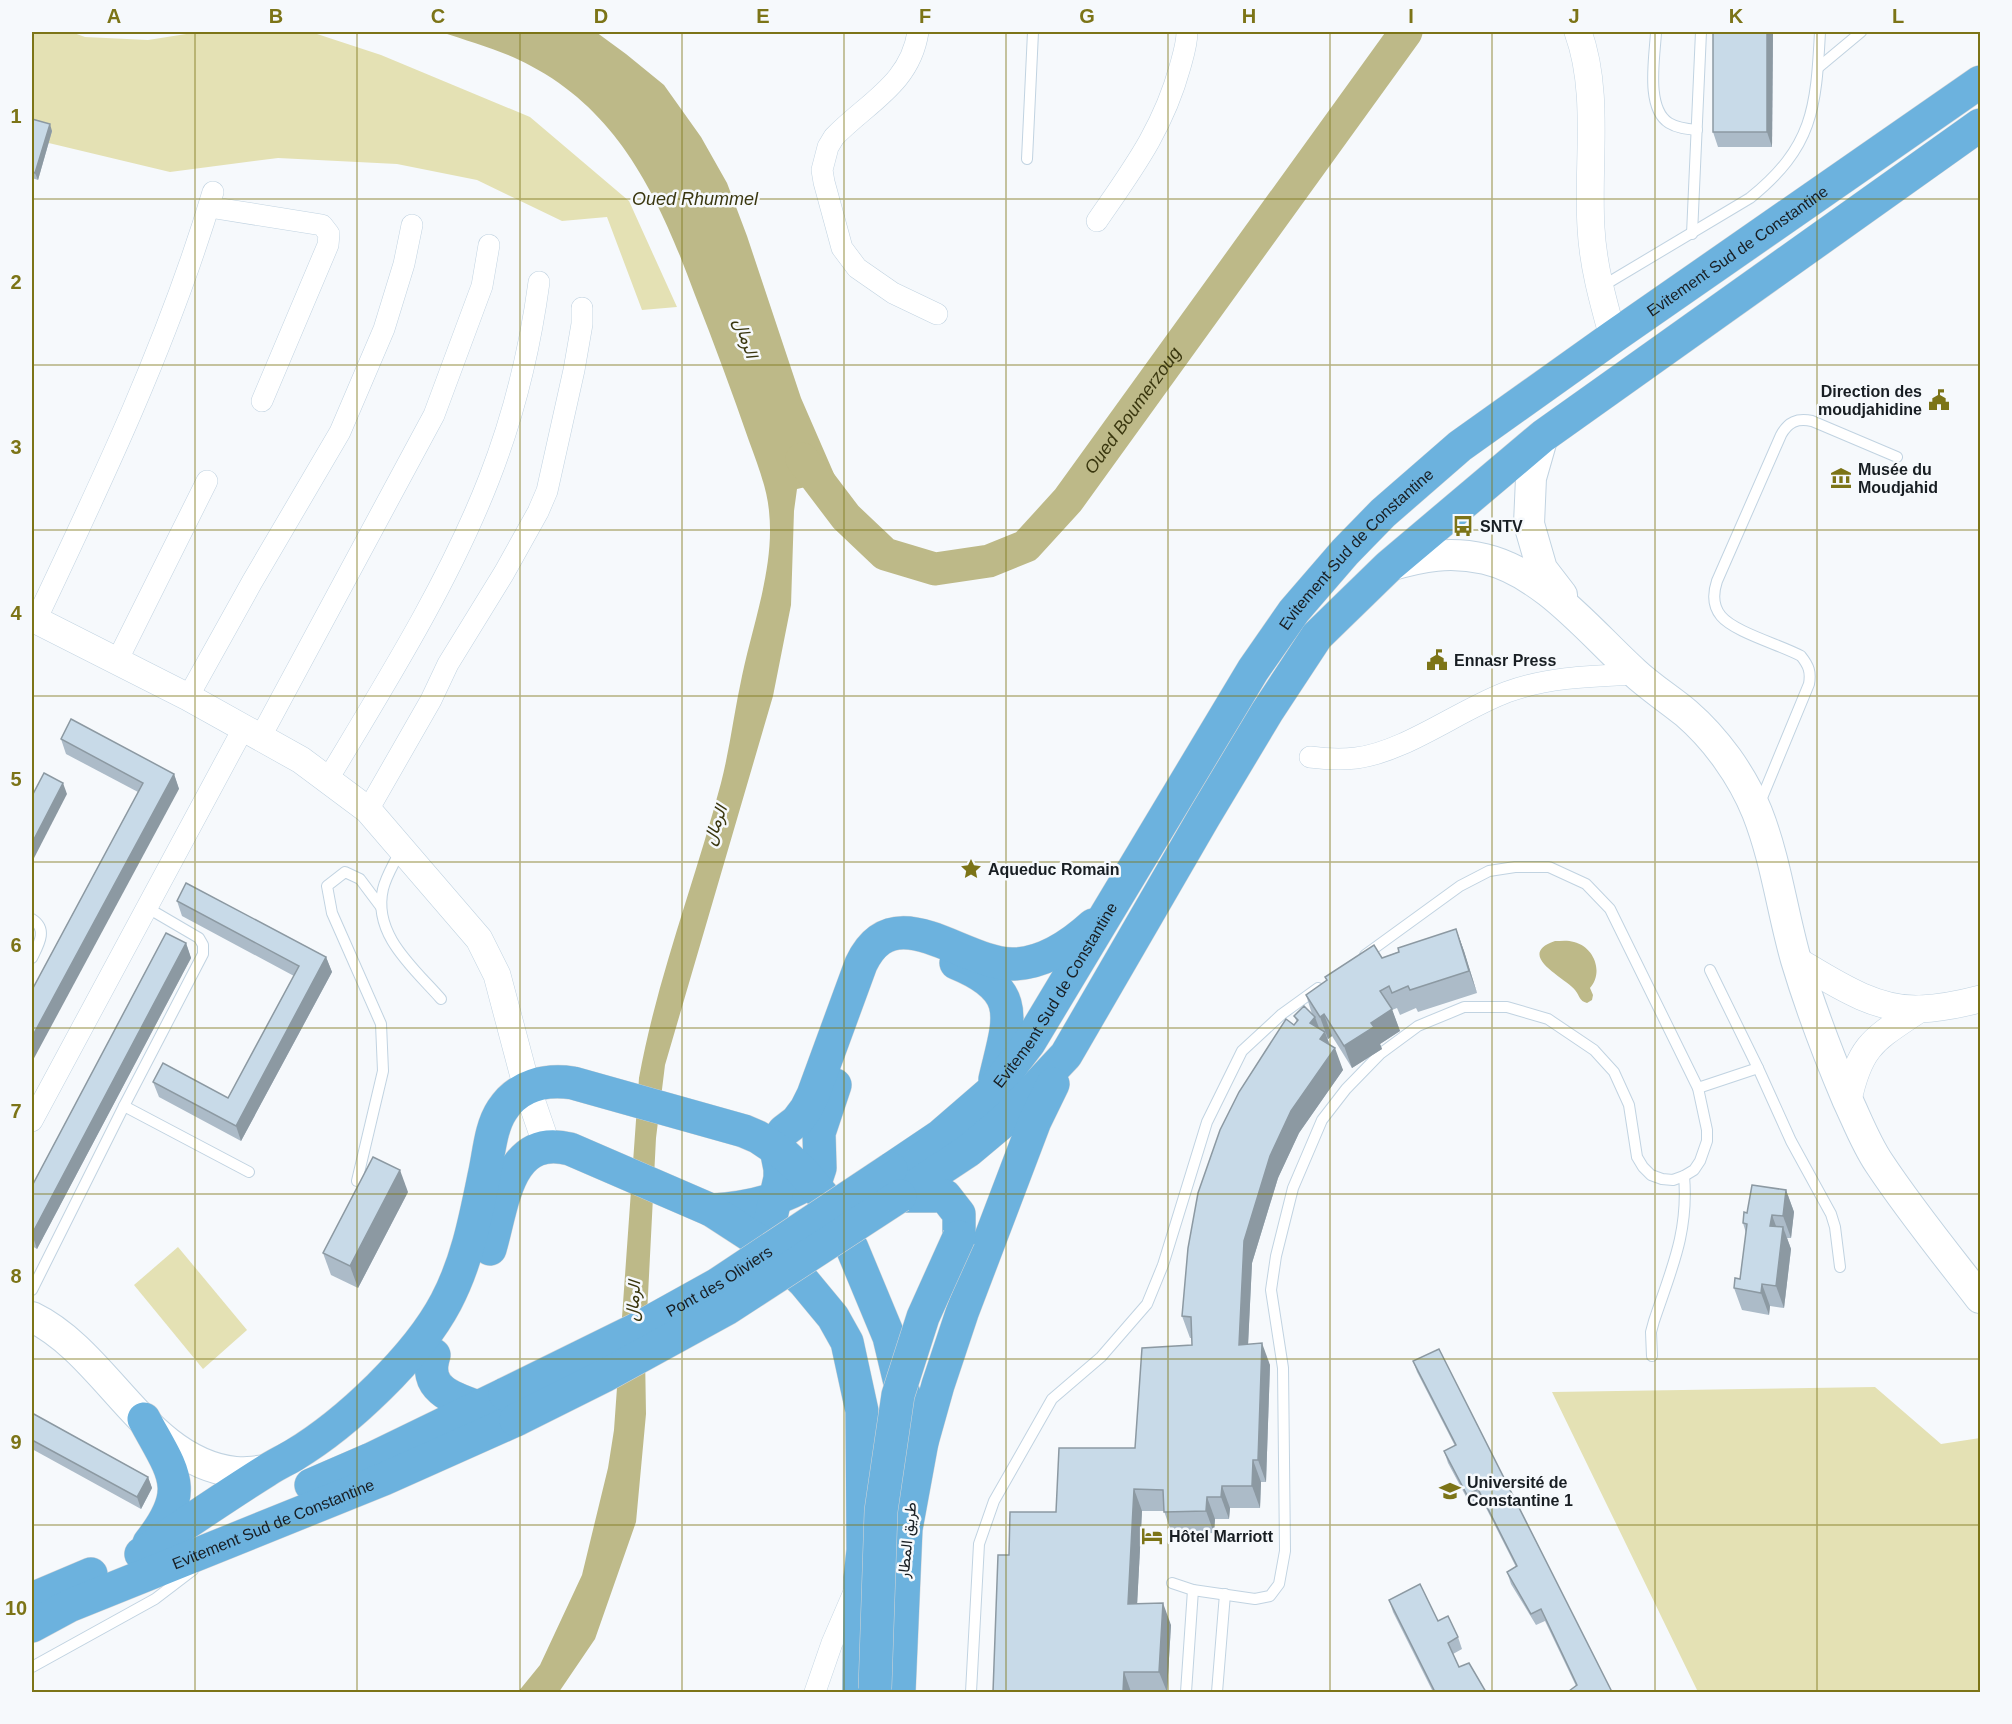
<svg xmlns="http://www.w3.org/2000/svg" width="2012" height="1724" font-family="Helvetica,Vazirmatn,sans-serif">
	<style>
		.green { fill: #e4e1b4 }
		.water { fill: #bdb988 }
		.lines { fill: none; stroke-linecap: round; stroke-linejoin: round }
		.river { stroke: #bdb988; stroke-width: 33 }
		.service-casing { stroke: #c1d3e1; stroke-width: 12 }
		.minor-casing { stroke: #c1d3e1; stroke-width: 22 }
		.tertiary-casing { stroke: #c1d3e1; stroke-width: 28 }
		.secondary-casing { stroke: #c1d3e1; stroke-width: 32 }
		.trunk-casing { stroke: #d5d6d7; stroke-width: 34 }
		.service { stroke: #fff; stroke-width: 10 }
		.minor { stroke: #fff; stroke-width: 21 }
		.tertiary { stroke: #fff; stroke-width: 27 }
		.secondary { stroke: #fff; stroke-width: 30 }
		.trunk { stroke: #6cb2de; stroke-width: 33 }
		.trunk-bridge-casing { stroke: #d5d6d7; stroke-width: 34; stroke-linecap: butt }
		.trunk-bridge { stroke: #6cb2de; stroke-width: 33 }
		.wall { fill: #acbbc8 }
		.shaded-wall { fill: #8c99a2 }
		.building { fill: #c8dae8; stroke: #8c99a2; stroke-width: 1.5 }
		.grid { fill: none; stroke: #7c7417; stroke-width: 1.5; stroke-opacity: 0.55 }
		.labels { text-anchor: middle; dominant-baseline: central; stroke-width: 5; stroke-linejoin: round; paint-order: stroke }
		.street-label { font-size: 16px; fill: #181e23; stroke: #f6f9fc }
		.poi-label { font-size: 16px; font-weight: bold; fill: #181e23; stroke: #f6f9fc; text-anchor: start }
		.water-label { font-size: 18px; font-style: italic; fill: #3a370f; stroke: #f6f9fc }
		.neatline { fill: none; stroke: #7c7417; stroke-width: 2 }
		.grid-label { font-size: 20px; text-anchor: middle; font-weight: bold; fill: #7c7417 }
	</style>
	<rect width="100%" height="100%" fill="#f6f9fc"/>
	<g class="green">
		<polygon points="32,32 71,32 85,37 148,40 199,32 311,32 381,55 530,117 629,201 677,307 642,310 607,217 562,221 477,180 397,164 278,158 170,172 32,139"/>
		<polygon points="178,1247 247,1330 203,1369 134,1285"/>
		<polygon points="1875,1387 1941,1444 1980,1438 1980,1692 1698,1692 1552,1392"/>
	</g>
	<g class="water">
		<path d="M 441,32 L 596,32 L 626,54 L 664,85 L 701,137 L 727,183 L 747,236 L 801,398 L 841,490 L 821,501 L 810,486 L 797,489 L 794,511 L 791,605 L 773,696 L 665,1065 L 656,1138 L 645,1354 L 646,1414 L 636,1522 L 595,1639 L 559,1692 L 518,1692 L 540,1665 L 582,1575 L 608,1468 L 614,1430 L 639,1078 C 657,978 695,882 721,783 C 730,748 734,712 742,676 C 753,623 775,566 769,511 C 767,488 757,463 749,441 C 732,392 714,343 695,295 C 661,203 622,114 531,66 C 504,51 471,42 441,32 Z"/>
		<path d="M 1555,941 C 1561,941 1568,940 1574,942 C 1594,947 1604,972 1590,988 L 1593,995 L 1592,1000 L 1587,1003 C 1579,1001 1580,996 1575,990 C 1566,978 1514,955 1555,941 Z"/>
	</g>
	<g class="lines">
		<path class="river" id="s1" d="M 802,459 L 846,517 L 885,554 L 935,569 L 989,561 L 1026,546 L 1068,500 L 1406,32"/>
		<defs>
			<g id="service">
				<path d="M 1656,32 C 1655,56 1645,108 1669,123 C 1677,128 1687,129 1697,130"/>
				<polyline points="1819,67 1861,32"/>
				<polyline points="1027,159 1033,32"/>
				<polyline points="1692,234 1701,32"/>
				<path d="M 1601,287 L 1750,198 C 1813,147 1816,109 1820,32"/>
				<path d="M 1759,805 L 1809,684 C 1811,672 1809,666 1801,656 C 1781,645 1734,632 1721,616 C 1712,605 1713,593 1717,581 L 1781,435 C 1788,422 1797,418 1812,421 L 1897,457"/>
				<path d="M 400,851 C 394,864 386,876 383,889 C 372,935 415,969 441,999"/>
				<path d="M 32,919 C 48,929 39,944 32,958"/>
				<polyline points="1710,970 1758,1068 1791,1141 1831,1214 1835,1227 1840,1267"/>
				<polyline points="1698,1088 1758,1068"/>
				<polyline points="124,1106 249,1172"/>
				<polyline points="357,1181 383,1071 381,1024 332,913 327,886 345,872 360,879 381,907"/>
				<polyline points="32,1290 124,1106 203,954 203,945 199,938 146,907"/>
				<path d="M 1652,1356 L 1651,1332 L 1654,1321 C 1671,1270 1689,1232 1684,1176"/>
				<polyline points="1172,1583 1193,1590 1255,1599 1270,1596 1279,1584 1285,1551 1283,1368 1271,1290 1276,1256 1293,1188 1322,1120 1346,1089 1380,1054 1418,1026 1464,1007 1507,1007 1548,1019 1594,1050 1614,1072 1629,1105 1637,1157 1643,1167 1651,1175 1662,1179 1673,1180 1684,1176 1694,1170 1700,1161 1707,1141 1707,1130 1698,1088 1610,909 1586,884 1549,867 1515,867 1489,871 1460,886 1365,955"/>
				<polyline points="32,1667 155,1599 193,1570"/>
				<polyline points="971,1692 979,1544 994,1501 1052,1399 1101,1357 1147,1304 1163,1265 1207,1122 1242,1051 1282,1014 1318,988"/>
				<polyline points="1186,1692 1193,1590"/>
				<polyline points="1217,1692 1225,1594"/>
			</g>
			<g id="minor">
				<path d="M 918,32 C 910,84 868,102 834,137 L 828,147 L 822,170 L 824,182 L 842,248 L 857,268 L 893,293 L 937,314"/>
				<polyline points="209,207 322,225 329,234 328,245 262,401"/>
				<path d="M 1097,221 C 1132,170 1163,129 1180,67 C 1183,56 1187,44 1187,32"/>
				<path d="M 36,620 C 102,481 169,340 213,192"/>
				<polyline points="117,661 207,481"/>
				<polyline points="188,697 252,582 340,432 384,329 404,264 412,225"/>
				<polyline points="260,738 434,415 482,286 489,245"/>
				<path d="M 1310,757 C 1325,759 1340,760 1356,758 C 1405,752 1459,710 1507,692 C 1548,677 1592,676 1635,674"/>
				<path d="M 328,779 C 385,684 449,582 489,479 C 514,415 530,349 539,282"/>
				<polyline points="368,810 431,700 448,664 504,573 538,512 547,491 574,370 582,324 582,308"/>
				<polyline points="32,1121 243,729"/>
				<polyline points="815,1692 832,1643 854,1592"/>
			</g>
			<g id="tertiary">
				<path d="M 1578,32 C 1600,92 1587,164 1591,228 C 1593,266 1603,301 1613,337"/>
				<polyline points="32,618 188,697 301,760 368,810 479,939 497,975 527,1088 547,1146"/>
				<path d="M 1796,960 C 1833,982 1875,1011 1920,1009 C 1941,1008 1961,1004 1980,999"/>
				<path d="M 1848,1100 C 1860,1044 1875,1039 1919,1009"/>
			</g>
			<g id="secondary">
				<polyline points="1543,436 1531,478 1529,524 1542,569 1562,595"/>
				<path d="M 1389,566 C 1423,556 1450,551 1485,559 C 1544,573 1591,633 1634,672 C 1650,687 1669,699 1686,713 C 1716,739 1742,775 1757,812 C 1776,860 1782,911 1796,960 C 1810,1007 1828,1054 1847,1099 C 1857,1120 1866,1144 1879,1163 C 1910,1210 1946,1254 1980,1298"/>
				<path d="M 32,1317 C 107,1353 146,1462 235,1472 C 245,1473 257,1471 267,1470"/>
			</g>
			<g id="trunk">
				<path d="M 956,963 C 1024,991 1009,1019 995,1079"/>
				<path id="s2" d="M 891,1169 L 940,1136 L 992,1091 L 1029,1043 L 1253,670 L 1294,611 L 1345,552 L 1383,513 L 1460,446 L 1613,337 L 1980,82"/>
				<polyline points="900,1196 968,1151 1005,1120 1066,1055 1204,817 1267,712 1317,636 1389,566 1543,436 1980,125"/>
				<polyline points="900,1196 945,1196 959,1214 959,1237"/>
				<path d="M 711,1210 C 747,1208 787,1199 817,1177 L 820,1168 L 819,1133 L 835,1085"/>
				<path d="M 768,1247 L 771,1217 L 780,1178 L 780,1169 L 776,1149 L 778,1139 L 784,1131 L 797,1121 L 806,1109 L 813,1095 L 861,964 C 894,894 960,963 1012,964 C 1043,964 1071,945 1093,925"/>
				<path d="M 490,1249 C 503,1206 507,1133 570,1149 L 711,1210 L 768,1247 L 804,1282 L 833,1317 L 847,1342 L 862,1411 L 863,1550 L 860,1578 L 859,1692"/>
				<path d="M 434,1355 C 423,1389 452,1398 478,1407"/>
				<path d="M 144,1419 C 173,1473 192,1489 149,1543"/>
				<polyline points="311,1485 371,1459 505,1394"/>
				<path d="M 141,1554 C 182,1526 223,1498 266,1471 C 275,1465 284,1461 294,1455 C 347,1423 417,1357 446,1302 C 467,1262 475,1220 484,1176 C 489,1155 490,1128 502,1110 C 518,1085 546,1079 573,1083 L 744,1131 L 758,1137 L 786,1156 L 803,1172 L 823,1196 L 852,1248 L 889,1337 L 900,1383 L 922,1442"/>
				<polyline points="32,1599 91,1574"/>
				<path id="s3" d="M 32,1626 L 69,1606 L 384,1479 L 516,1420"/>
				<polyline points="899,1692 906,1529 922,1442 938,1385 962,1313 1035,1121 1053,1084"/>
			</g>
		</defs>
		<use href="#service" class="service-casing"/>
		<use href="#minor" class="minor-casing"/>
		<use href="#tertiary" class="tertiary-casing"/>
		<use href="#secondary" class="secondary-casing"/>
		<use href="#trunk" class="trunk-casing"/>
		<use href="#service" class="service"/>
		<use href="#minor" class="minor"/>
		<use href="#tertiary" class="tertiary"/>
		<use href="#secondary" class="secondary"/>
		<use href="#trunk" class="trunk"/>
		<defs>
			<g id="trunk-bridge">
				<path id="s4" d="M 505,1394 L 637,1329 L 718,1284 L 891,1169"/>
				<polyline points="516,1420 604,1376 728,1308 900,1196"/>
				<polyline points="875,1689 881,1511 898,1395 923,1317 959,1237"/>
			</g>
		</defs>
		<use href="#trunk-bridge" class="trunk-bridge-casing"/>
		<use href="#trunk-bridge" class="trunk-bridge"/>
	</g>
	<g class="wall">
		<polygon points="1713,32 1773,32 1772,147 1718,147 1713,132"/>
		<polygon points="32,119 52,131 38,180 32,178"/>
		<polygon points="61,739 174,774 179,789 138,792 66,754"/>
		<polygon points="177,901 326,957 332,972 241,1141 159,1097 153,1082 228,1098 294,976 182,916"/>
		<polygon points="1456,929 1464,951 1477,993 1418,1012 1416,1008 1400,1015 1397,1008 1392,1010 1400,1031 1380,1044 1382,1049 1352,1068 1332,1036 1328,1039 1327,1037 1330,1045 1343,1070 1299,1133 1278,1178 1252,1263 1248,1344 1270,1365 1266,1482 1261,1482 1260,1508 1230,1508 1229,1519 1215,1519 1214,1533 1172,1534 1164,1511 1142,1511 1137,1604 1171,1625 1167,1692 993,1692 1009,1555 1056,1512 1135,1448 1192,1345 1192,1338 1190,1338 1182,1316 1294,1025 1297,1022 1294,1016 1312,1014 1306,995 1327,981 1325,977 1382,958"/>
		<polygon points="186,943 191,958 37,1249 32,1246 32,1186"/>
		<polygon points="1786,1190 1794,1212 1791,1238 1787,1238 1791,1249 1784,1308 1770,1306 1769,1315 1742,1310 1734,1288 1740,1279 1746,1233 1743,1223"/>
		<polygon points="408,1192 358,1288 331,1275 323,1253"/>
		<polygon points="1413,1361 1612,1692 1576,1686 1545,1621 1536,1625 1511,1584 1507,1572 1516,1567 1482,1500 1471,1506 1448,1463 1444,1451 1455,1446 1417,1372"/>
		<polygon points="32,1413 148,1477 152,1488 141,1509 32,1449"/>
		<polygon points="1389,1600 1438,1621 1458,1637 1462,1649 1453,1654 1459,1667 1486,1692 1433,1692 1393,1612"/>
	</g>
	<g class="shaded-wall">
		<polygon points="1767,32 1773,32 1772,147 1767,132"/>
		<polygon points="50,124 52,131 38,180 35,173"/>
		<polygon points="174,774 179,789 32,1062 32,1037"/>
		<polygon points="63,783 67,794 32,862 32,843"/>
		<polygon points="1456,929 1464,951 1477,993 1469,971"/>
		<polygon points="186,943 191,958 37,1249 32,1234"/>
		<polygon points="326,957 332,972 241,1141 236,1126"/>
		<polygon points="1392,1009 1400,1031 1380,1044 1382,1049 1352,1068 1344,1046 1371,1023"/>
		<polygon points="1324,1014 1332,1036 1328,1039 1320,1017"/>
		<polygon points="1315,1017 1322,1036 1325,1032 1332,1052 1335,1048 1343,1070 1299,1133 1278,1178 1252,1263 1247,1367 1239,1345 1244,1241 1310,1023"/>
		<polygon points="400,1170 408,1192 358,1288 350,1266"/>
		<polygon points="1786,1190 1794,1212 1791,1238 1783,1216"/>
		<polygon points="1772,1215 1780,1237 1770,1226"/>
		<polygon points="1783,1227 1791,1249 1784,1308 1776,1286"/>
		<polygon points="1762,1284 1770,1306 1769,1315 1761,1293"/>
		<polygon points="1262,1343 1270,1365 1266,1482 1258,1460"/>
		<polygon points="1253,1460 1261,1482 1260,1508 1252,1486"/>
		<polygon points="148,1477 152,1488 141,1509 137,1497"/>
		<polygon points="1222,1486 1230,1508 1229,1519 1221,1497"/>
		<polygon points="1134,1489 1142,1511 1136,1626 1128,1604"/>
		<polygon points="1207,1497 1215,1519 1214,1533 1206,1511"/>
		<polygon points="1163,1603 1171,1625 1167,1692 1159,1672"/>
		<polygon points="1124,1672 1131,1692 1123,1692"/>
	</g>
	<g class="building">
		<rect x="1713" y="32" width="54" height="100"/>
		<polygon points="32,119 50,124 35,173 32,171"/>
		<polygon points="71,719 174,774 32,1037 32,990 143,783 61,739"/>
		<polygon points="44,773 63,783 32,843 32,796"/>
		<polygon points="186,883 326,957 236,1126 153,1082 163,1063 228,1098 299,966 177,901"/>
		<polygon points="1456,929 1469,971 1410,990 1408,986 1392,993 1389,986 1380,991 1392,1009 1371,1023 1374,1027 1344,1046 1324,1014 1320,1017 1306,995 1327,980 1325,977 1374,945 1382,958 1399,952 1398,948"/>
		<polygon points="166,933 186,943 32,1234 32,1186"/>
		<polygon points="1304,1006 1315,1017 1310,1023 1325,1032 1320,1039 1335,1048 1291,1111 1270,1156 1244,1241 1239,1345 1262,1343 1258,1460 1253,1460 1252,1486 1222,1486 1221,1497 1207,1497 1206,1511 1164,1512 1163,1490 1134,1489 1128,1604 1163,1603 1159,1672 1124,1672 1123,1692 993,1692 998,1555 1009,1555 1010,1512 1056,1512 1059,1448 1135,1448 1142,1348 1192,1345 1191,1317 1182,1316 1188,1248 1198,1193 1220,1130 1239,1092 1286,1019 1294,1025 1298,1020 1294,1016"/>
		<polygon points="373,1157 400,1170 350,1266 323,1253"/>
		<polygon points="1752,1185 1786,1190 1783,1216 1772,1215 1770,1226 1783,1227 1776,1286 1762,1284 1761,1293 1734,1288 1735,1278 1740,1279 1747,1224 1743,1223 1744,1212 1747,1213"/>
		<polygon points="1439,1349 1612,1692 1570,1692 1569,1691 1577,1685 1541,1609 1531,1614 1507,1572 1517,1566 1478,1489 1467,1495 1444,1451 1456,1445 1413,1361"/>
		<polygon points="32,1413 148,1477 137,1497 32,1440"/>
		<polygon points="1420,1584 1438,1621 1448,1616 1458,1637 1448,1643 1459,1667 1469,1663 1486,1692 1435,1692 1389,1600"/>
	</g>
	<path class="grid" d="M 195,32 L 195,1692M 357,32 L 357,1692M 520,32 L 520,1692M 682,32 L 682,1692M 844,32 L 844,1692M 1006,32 L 1006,1692M 1168,32 L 1168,1692M 1330,32 L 1330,1692M 1492,32 L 1492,1692M 1655,32 L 1655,1692M 1817,32 L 1817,1692M 32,199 L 1980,199M 32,365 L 1980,365M 32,530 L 1980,530M 32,696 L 1980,696M 32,862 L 1980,862M 32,1028 L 1980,1028M 32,1194 L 1980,1194M 32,1359 L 1980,1359M 32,1525 L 1980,1525"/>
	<defs>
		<symbol id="civic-bare" viewBox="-9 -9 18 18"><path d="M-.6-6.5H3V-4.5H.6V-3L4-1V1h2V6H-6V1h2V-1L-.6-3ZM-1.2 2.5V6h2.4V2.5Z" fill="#7c7417" stroke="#f6f9fc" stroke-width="2.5" paint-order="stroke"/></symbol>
		<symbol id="museum-bare" viewBox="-9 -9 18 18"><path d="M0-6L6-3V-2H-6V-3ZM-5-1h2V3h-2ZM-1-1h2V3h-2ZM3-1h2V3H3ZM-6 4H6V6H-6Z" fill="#7c7417" stroke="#f6f9fc" stroke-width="2.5" paint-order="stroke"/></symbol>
		<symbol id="bus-bare" viewBox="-9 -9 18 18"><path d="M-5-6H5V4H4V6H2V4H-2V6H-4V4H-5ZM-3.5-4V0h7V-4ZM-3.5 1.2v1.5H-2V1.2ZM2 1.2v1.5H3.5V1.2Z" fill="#7c7417" stroke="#f6f9fc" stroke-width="2.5" paint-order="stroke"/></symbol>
		<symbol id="sight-bare" viewBox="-9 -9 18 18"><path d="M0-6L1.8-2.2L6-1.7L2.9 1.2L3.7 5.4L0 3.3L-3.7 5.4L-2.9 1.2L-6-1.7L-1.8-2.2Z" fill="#7c7417" stroke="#f6f9fc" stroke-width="2.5" paint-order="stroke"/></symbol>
		<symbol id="university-bare" viewBox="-9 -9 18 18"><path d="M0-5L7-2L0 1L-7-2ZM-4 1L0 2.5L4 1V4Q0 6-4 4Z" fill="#7c7417" stroke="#f6f9fc" stroke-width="2.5" paint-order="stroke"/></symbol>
		<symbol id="hotel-bare" viewBox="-9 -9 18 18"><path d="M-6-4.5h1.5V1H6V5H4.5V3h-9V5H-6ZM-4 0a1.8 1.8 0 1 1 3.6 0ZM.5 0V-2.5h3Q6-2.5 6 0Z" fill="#7c7417" stroke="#f6f9fc" stroke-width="2.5" paint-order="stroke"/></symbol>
	</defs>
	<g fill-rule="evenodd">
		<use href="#civic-bare" x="1924" y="385" width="30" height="30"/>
		<use href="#museum-bare" x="1826" y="463" width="30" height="30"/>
		<use href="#bus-bare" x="1448" y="511" width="30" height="30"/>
		<use href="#civic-bare" x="1422" y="645" width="30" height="30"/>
		<use href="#sight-bare" x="956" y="854" width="30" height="30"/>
		<use href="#university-bare" x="1435" y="1476" width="30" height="30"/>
		<use href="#hotel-bare" x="1137" y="1521" width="30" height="30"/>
	</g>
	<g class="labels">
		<g class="street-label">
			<text stroke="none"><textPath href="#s2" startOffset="1269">Evitement Sud de Constantine</textPath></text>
			<text stroke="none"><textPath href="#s2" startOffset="783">Evitement Sud de Constantine</textPath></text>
			<text stroke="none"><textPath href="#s2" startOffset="243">Evitement Sud de Constantine</textPath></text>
			<text stroke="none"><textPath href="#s4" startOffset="242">Pont des Oliviers</textPath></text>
			<text stroke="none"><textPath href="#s3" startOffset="262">Evitement Sud de Constantine</textPath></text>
			<text transform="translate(907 1540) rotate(-84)">طريق المطار</text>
		</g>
		<g class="poi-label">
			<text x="1922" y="391" text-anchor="end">Direction des<tspan x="1922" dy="18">moudjahidine</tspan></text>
			<text x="1858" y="469">Musée du<tspan x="1858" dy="18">Moudjahid</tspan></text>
			<text x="1480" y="526">SNTV</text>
			<text x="1454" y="660">Ennasr Press</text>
			<text x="988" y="869">Aqueduc Romain</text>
			<text x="1467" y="1482">Université de<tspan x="1467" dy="18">Constantine 1</tspan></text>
			<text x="1169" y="1536">Hôtel Marriott</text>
		</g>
		<g class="water-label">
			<text x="695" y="199">Oued Rhummel</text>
			<text transform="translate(746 338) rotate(71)">الرمال</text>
			<text stroke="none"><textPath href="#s1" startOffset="446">Oued Boumerzoug</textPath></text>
			<text transform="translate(715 825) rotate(-71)">الرمال</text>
			<text transform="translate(633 1301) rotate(-86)">الرمال</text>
		</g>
	</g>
	<rect width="2012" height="1724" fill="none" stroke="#f6f9fc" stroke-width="66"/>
	<rect x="33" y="33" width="1946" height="1658" class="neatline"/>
	<g class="grid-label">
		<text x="114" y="23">A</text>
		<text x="276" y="23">B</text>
		<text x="438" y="23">C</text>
		<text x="601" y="23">D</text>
		<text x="763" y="23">E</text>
		<text x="925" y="23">F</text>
		<text x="1087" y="23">G</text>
		<text x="1249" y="23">H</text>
		<text x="1411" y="23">I</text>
		<text x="1574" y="23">J</text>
		<text x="1736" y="23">K</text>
		<text x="1898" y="23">L</text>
		<text x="16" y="123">1</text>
		<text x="16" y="289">2</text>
		<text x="16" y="454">3</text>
		<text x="16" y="620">4</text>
		<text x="16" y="786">5</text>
		<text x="16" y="952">6</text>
		<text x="16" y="1118">7</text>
		<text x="16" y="1283">8</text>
		<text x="16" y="1449">9</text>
		<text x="16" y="1615">10</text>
	</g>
</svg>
